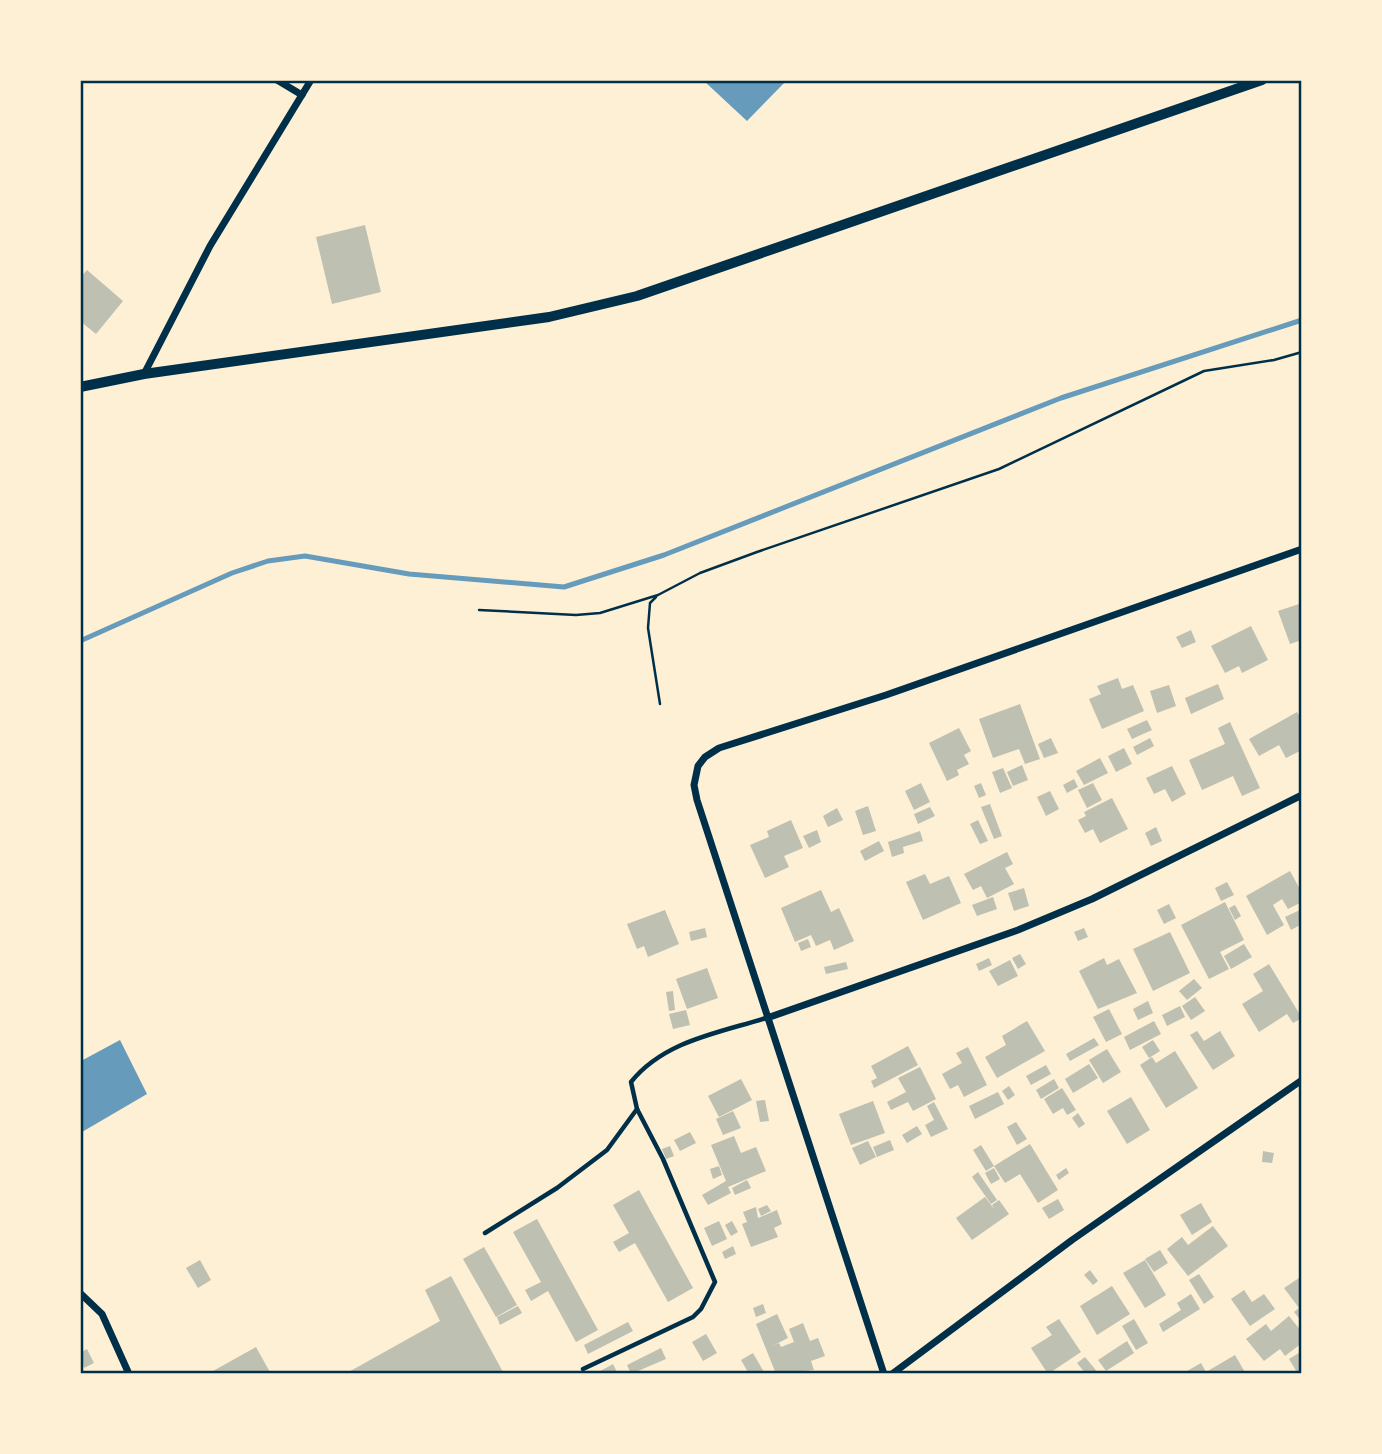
<svg xmlns="http://www.w3.org/2000/svg" width="1382" height="1454" font-family="Helvetica,sans-serif">
	<style>
		.water { fill: #669bbc }
		.lines { fill: none; stroke-linecap: round; stroke-linejoin: round }
		.stream { stroke: #669bbc; stroke-width: 5 }
		.building { fill: #bec0b2 }
		.path { stroke: #003049; stroke-width: 2.5 }
		.service { stroke: #003049; stroke-width: 4.5 }
		.minor { stroke: #003049; stroke-width: 7 }
		.tertiary { stroke: #003049; stroke-width: 10 }
		.neatline { fill: none; stroke: #003049; stroke-width: 2.5 }
	</style>
	<rect width="100%" height="100%" fill="#fdf0d5"/>
	<g class="water">
		<polygon points="704,81 786,81 747,121"/>
		<polygon points="120,1040 147,1094 82,1132 81,1061"/>
	</g>
	<g class="lines">
		<polyline class="stream" points="80,641 232,573 268,561 305,556 409,574 564,587 664,555 1061,398 1302,320"/>
	</g>
	<g class="building">
		<polygon points="365,225 381,292 332,304 316,237"/>
		<polygon points="87,270 123,301 96,334 80,321 80,278"/>
		<polygon points="1302,603 1302,640 1290,644 1278,611"/>
		<polygon points="1251,626 1268,660 1242,673 1239,666 1225,673 1211,646"/>
		<polygon points="1191,630 1196,642 1182,648 1176,637"/>
		<polygon points="1118,678 1122,689 1133,685 1144,711 1102,729 1089,699 1101,694 1097,686"/>
		<polygon points="1218,684 1224,699 1191,714 1185,698"/>
		<polygon points="1169,685 1176,706 1157,713 1150,691"/>
		<polygon points="1020,704 1040,759 1025,764 1019,749 993,758 979,719"/>
		<polygon points="1297,712 1302,720 1302,736 1299,737 1302,750 1286,758 1279,745 1259,756 1249,739"/>
		<polygon points="1147,720 1152,730 1132,739 1127,729"/>
		<polygon points="1230,722 1260,788 1242,796 1233,776 1202,790 1189,760 1225,744 1218,728"/>
		<polygon points="959,728 971,751 964,755 969,764 957,770 959,775 947,781 929,743"/>
		<polygon points="1051,738 1058,753 1044,758 1038,744"/>
		<polygon points="1150,738 1154,746 1137,755 1133,747"/>
		<polygon points="1124,748 1132,764 1116,772 1108,756"/>
		<polygon points="1100,758 1108,773 1084,785 1076,771"/>
		<polygon points="1022,765 1028,780 1013,786 1007,772"/>
		<polygon points="1172,766 1186,794 1172,802 1165,789 1154,794 1146,778"/>
		<polygon points="1003,768 1012,788 1000,793 992,772"/>
		<polygon points="1074,779 1078,787 1067,793 1063,785"/>
		<polygon points="921,783 930,802 914,810 905,791"/>
		<polygon points="981,783 986,795 979,798 974,786"/>
		<polygon points="1093,783 1102,800 1087,808 1078,790"/>
		<polygon points="1050,791 1059,809 1046,816 1037,797"/>
		<polygon points="1112,798 1128,829 1100,843 1093,829 1085,833 1078,820 1086,816 1084,812"/>
		<polygon points="990,804 1002,836 994,839 981,807"/>
		<polygon points="868,806 876,831 863,835 855,811"/>
		<polygon points="930,807 935,816 918,824 914,814"/>
		<polygon points="837,808 843,820 828,827 823,816"/>
		<polygon points="791,820 803,848 784,856 789,867 765,878 750,845 769,837 767,831"/>
		<polygon points="978,820 988,841 980,844 970,824"/>
		<polygon points="1156,827 1162,841 1151,846 1145,833"/>
		<polygon points="817,830 821,842 809,848 803,836"/>
		<polygon points="920,831 923,841 903,847 904,853 892,857 888,842"/>
		<polygon points="879,841 884,851 865,861 860,851"/>
		<polygon points="1007,852 1013,864 1005,868 1014,884 987,898 981,886 973,890 964,874"/>
		<polygon points="1290,871 1302,893 1302,902 1288,909 1282,899 1273,905 1284,925 1267,935 1246,896"/>
		<polygon points="925,874 930,884 949,876 961,903 923,920 906,882"/>
		<polygon points="1227,882 1234,895 1221,901 1215,888"/>
		<polygon points="1024,888 1029,906 1014,911 1008,893"/>
		<polygon points="821,890 831,912 839,908 854,941 834,950 830,940 816,946 811,935 795,942 781,908"/>
		<polygon points="993,897 997,909 977,916 972,905"/>
		<polygon points="1225,902 1244,940 1220,952 1229,969 1209,979 1181,925"/>
		<polygon points="1169,904 1176,918 1164,924 1157,910"/>
		<polygon points="1235,905 1241,916 1235,920 1229,908"/>
		<polygon points="1302,909 1302,924 1291,930 1285,917"/>
		<polygon points="665,910 679,944 648,957 644,946 637,949 627,924"/>
		<polygon points="705,928 707,937 691,941 689,932"/>
		<polygon points="1084,928 1088,937 1078,941 1074,932"/>
		<polygon points="1170,932 1190,973 1153,991 1133,949"/>
		<polygon points="808,939 811,947 801,951 798,943"/>
		<polygon points="1244,944 1252,957 1231,969 1224,956"/>
		<polygon points="1020,954 1026,964 1018,969 1012,958"/>
		<polygon points="989,958 992,965 979,971 976,964"/>
		<polygon points="1104,958 1107,965 1119,959 1137,993 1098,1009 1079,971"/>
		<polygon points="1010,960 1018,976 998,986 989,971"/>
		<polygon points="846,962 848,969 826,974 824,967"/>
		<polygon points="1269,964 1302,1018 1293,1023 1287,1014 1259,1032 1242,1004 1263,991 1253,974"/>
		<polygon points="707,968 718,998 687,1009 676,979"/>
		<polygon points="1194,979 1202,988 1187,1000 1179,991"/>
		<polygon points="673,991 675,1010 669,1011 666,992"/>
		<polygon points="1195,997 1205,1011 1191,1020 1182,1006"/>
		<polygon points="1148,1001 1153,1013 1138,1020 1133,1009"/>
		<polygon points="1180,1006 1185,1017 1167,1026 1162,1015"/>
		<polygon points="1109,1009 1122,1034 1106,1042 1093,1017"/>
		<polygon points="686,1010 690,1025 673,1029 669,1014"/>
		<polygon points="1027,1021 1045,1051 997,1078 985,1057 1006,1045 1002,1036"/>
		<polygon points="1154,1021 1161,1034 1130,1050 1124,1037"/>
		<polygon points="1197,1031 1204,1041 1220,1031 1235,1056 1213,1070 1190,1035"/>
		<polygon points="1094,1038 1099,1045 1070,1061 1066,1054"/>
		<polygon points="1153,1040 1160,1051 1149,1058 1142,1047"/>
		<polygon points="908,1046 918,1065 874,1088 871,1081 877,1078 871,1066"/>
		<polygon points="968,1047 987,1085 964,1097 958,1085 950,1089 942,1074 962,1063 956,1053"/>
		<polygon points="1107,1049 1121,1072 1103,1083 1089,1060"/>
		<polygon points="1175,1051 1198,1088 1166,1108 1140,1065 1152,1057 1156,1063"/>
		<polygon points="1089,1064 1098,1078 1073,1093 1065,1079"/>
		<polygon points="1046,1065 1051,1074 1031,1085 1026,1076"/>
		<polygon points="920,1067 936,1099 913,1111 908,1102 891,1110 887,1102 906,1092 898,1078"/>
		<polygon points="741,1079 752,1100 719,1117 708,1096"/>
		<polygon points="1054,1079 1059,1088 1041,1099 1036,1090"/>
		<polygon points="1009,1086 1015,1095 1008,1100 1002,1091"/>
		<polygon points="1062,1088 1076,1110 1067,1115 1063,1108 1053,1114 1044,1099"/>
		<polygon points="998,1092 1004,1104 975,1119 969,1106"/>
		<polygon points="1131,1097 1150,1130 1127,1144 1107,1111"/>
		<polygon points="765,1100 769,1121 760,1122 756,1101"/>
		<polygon points="873,1101 885,1133 851,1145 839,1114"/>
		<polygon points="934,1102 948,1129 931,1137 925,1125 934,1120 927,1106"/>
		<polygon points="733,1111 741,1128 723,1135 716,1119"/>
		<polygon points="1078,1113 1085,1124 1079,1128 1072,1118"/>
		<polygon points="1016,1122 1027,1139 1017,1145 1007,1127"/>
		<polygon points="917,1126 922,1134 907,1143 902,1135"/>
		<polygon points="690,1132 696,1143 680,1151 674,1140"/>
		<polygon points="734,1136 741,1153 756,1147 766,1171 728,1187 731,1193 708,1205 702,1195 726,1181 711,1145"/>
		<polygon points="890,1140 894,1150 877,1157 873,1147"/>
		<polygon points="868,1141 876,1157 860,1165 852,1148"/>
		<polygon points="1030,1144 1058,1190 1038,1203 1020,1174 1005,1183 994,1166"/>
		<polygon points="981,1145 994,1166 986,1171 973,1150"/>
		<polygon points="670,1146 674,1156 666,1159 662,1149"/>
		<polygon points="1263,1151 1274,1153 1272,1163 1262,1162"/>
		<polygon points="719,1166 722,1175 713,1179 710,1169"/>
		<polygon points="994,1168 1000,1179 991,1184 985,1173"/>
		<polygon points="1066,1168 1069,1173 1059,1180 1056,1175"/>
		<polygon points="978,1172 997,1200 991,1204 972,1177"/>
		<polygon points="747,1180 751,1188 735,1195 732,1188"/>
		<polygon points="639,1190 693,1288 668,1302 635,1243 619,1252 613,1242 629,1233 613,1205"/>
		<polygon points="985,1197 995,1210 992,1205 999,1200 1009,1214 972,1240 956,1218"/>
		<polygon points="1058,1199 1064,1210 1049,1219 1042,1208"/>
		<polygon points="1201,1203 1212,1222 1192,1235 1180,1215"/>
		<polygon points="767,1205 771,1211 761,1216 758,1209"/>
		<polygon points="756,1207 758,1218 777,1210 782,1224 774,1228 778,1237 751,1247 742,1224 747,1222 743,1212"/>
		<polygon points="537,1219 598,1330 576,1342 548,1291 531,1301 525,1290 541,1282 513,1232"/>
		<polygon points="719,1221 727,1239 712,1246 704,1228"/>
		<polygon points="732,1221 738,1232 731,1236 725,1225"/>
		<polygon points="1213,1226 1228,1246 1188,1276 1167,1249 1182,1237 1188,1245"/>
		<polygon points="733,1246 736,1254 725,1259 722,1252"/>
		<polygon points="484,1247 517,1305 496,1317 463,1259"/>
		<polygon points="1160,1250 1168,1263 1154,1272 1145,1259"/>
		<polygon points="200,1260 211,1280 198,1288 186,1268"/>
		<polygon points="1145,1260 1166,1295 1145,1308 1123,1273"/>
		<polygon points="1090,1270 1098,1281 1093,1285 1084,1275"/>
		<polygon points="1199,1274 1214,1297 1204,1304 1189,1280"/>
		<polygon points="451,1276 504,1374 345,1374 440,1321 425,1290"/>
		<polygon points="1302,1276 1302,1322 1294,1312 1299,1308 1284,1288"/>
		<polygon points="1112,1286 1130,1314 1097,1335 1080,1306"/>
		<polygon points="1244,1290 1252,1302 1264,1294 1275,1309 1250,1326 1231,1299"/>
		<polygon points="1191,1294 1200,1309 1163,1332 1159,1324 1181,1310 1177,1303"/>
		<polygon points="763,1304 766,1313 756,1317 753,1308"/>
		<polygon points="518,1306 522,1313 500,1325 497,1317"/>
		<polygon points="777,1314 788,1338 772,1346 779,1343 781,1347 794,1342 789,1329 803,1323 810,1341 818,1338 825,1356 811,1361 814,1370 776,1374 756,1324"/>
		<polygon points="1289,1316 1302,1332 1302,1343 1285,1356 1280,1349 1264,1361 1246,1339 1266,1324 1271,1331"/>
		<polygon points="1059,1319 1081,1352 1048,1374 1031,1348 1052,1335 1046,1327"/>
		<polygon points="1134,1319 1148,1343 1136,1350 1122,1326"/>
		<polygon points="628,1322 633,1331 588,1354 584,1345"/>
		<polygon points="706,1334 717,1353 703,1361 692,1342"/>
		<polygon points="1127,1341 1134,1353 1106,1371 1098,1360"/>
		<polygon points="256,1347 271,1374 214,1374 213,1371"/>
		<polygon points="661,1348 666,1359 631,1374 627,1365"/>
		<polygon points="87,1349 94,1363 84,1368 80,1353"/>
		<polygon points="1302,1351 1302,1374 1298,1374 1289,1359"/>
		<polygon points="753,1353 765,1374 749,1374 741,1360"/>
		<polygon points="1235,1355 1246,1374 1188,1374 1187,1371 1201,1363 1206,1372"/>
		<polygon points="1085,1357 1099,1374 1086,1374 1077,1363"/>
		<polygon points="613,1364 618,1374 595,1374"/>
	</g>
	<g class="lines">
		<g class="path">
			<polyline points="656,597 650,603 648,628 660,704"/>
			<polyline points="479,610 576,615 600,613 658,595 700,573 757,552 999,469 1204,371 1274,360 1302,352"/>
		</g>
		<g class="service">
			<polyline points="485,1233 557,1188 607,1150 637,1109"/>
			<path d="M 583,1369 L 693,1317 L 701,1309 L 715,1282 L 663,1159 L 637,1109 L 631,1082 C 664,1041 718,1033 766,1018"/>
		</g>
		<g class="minor">
			<polyline points="277,80 302,95"/>
			<polyline points="144,374 210,246 311,80"/>
			<polyline points="767,1018 1018,930 1092,899 1302,795"/>
			<polyline points="80,1293 102,1314 129,1374"/>
			<polyline points="884,1374 697,800 694,785 698,766 705,757 719,748 886,695 1302,549"/>
			<polyline points="892,1374 1072,1240 1302,1080"/>
		</g>
		<polyline class="tertiary" points="80,387 144,374 549,317 637,296 1262,80"/>
	</g>
	<rect width="1382" height="1454" fill="none" stroke="#fdf0d5" stroke-width="164"/>
	<rect x="82" y="82" width="1218" height="1290" class="neatline"/>
</svg>
